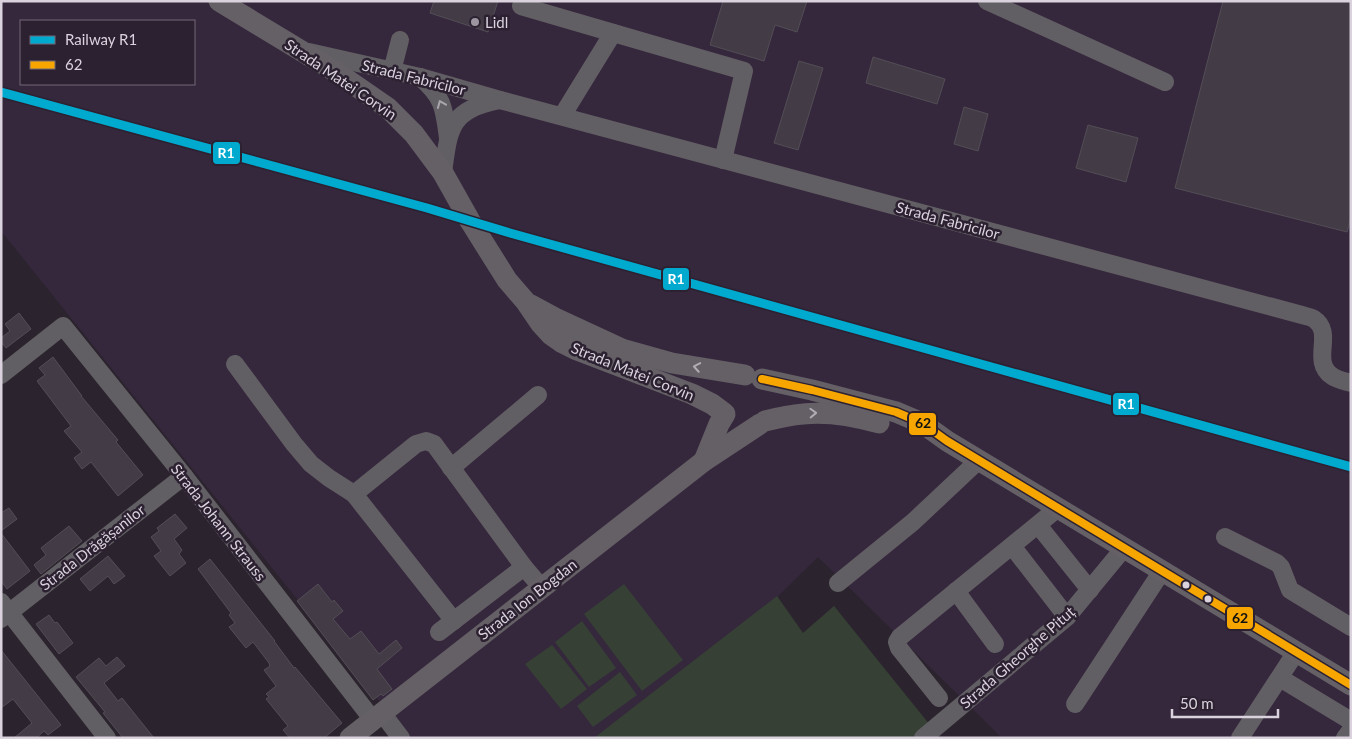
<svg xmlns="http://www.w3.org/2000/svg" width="1352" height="739" font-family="Lato,sans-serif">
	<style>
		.built { fill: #35273c; fill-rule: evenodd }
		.green { fill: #364035 }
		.building { fill: #433c46; stroke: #534e56 }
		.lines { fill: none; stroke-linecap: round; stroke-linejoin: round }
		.minor { stroke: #625f64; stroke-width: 18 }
		.major { stroke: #646066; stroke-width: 21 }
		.rail-casing { stroke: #605b61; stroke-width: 5.5 }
		.rail { stroke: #2c2131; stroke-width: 4; stroke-dasharray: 11; stroke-linecap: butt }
		.bus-1-casing { stroke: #2c2131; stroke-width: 11 }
		.bus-1 { stroke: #f7a600; stroke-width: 8 }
		.rail-1-casing { stroke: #2c2131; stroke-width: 12 }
		.rail-1 { stroke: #00a9ce; stroke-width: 9 }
		.oneway { stroke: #aaa5ad }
		.oneway2 { stroke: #b1abb4 }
		.poi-dot { fill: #9d96a0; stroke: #2c2131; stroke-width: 2 }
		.bus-dot { fill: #dad3de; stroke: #2c2131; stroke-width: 2 }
		.labels { text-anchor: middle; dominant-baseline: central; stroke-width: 5; stroke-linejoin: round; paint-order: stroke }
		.poi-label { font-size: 15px; fill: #dad3de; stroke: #2c2131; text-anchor: start }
		.street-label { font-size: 15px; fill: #dad3de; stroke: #2c2131 }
		.line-badge { stroke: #2c2131; stroke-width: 2 }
		.badge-label { font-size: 14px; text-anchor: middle; font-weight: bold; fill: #fff }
		.pale-badge-label { font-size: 14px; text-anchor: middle; font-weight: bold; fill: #111 }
	</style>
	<rect width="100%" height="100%" fill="#2b242e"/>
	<path class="built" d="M 1,1 L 1351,1 L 1351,738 L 1002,738 L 818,557 L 634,738 L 409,738 L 1,231 ZM 21,21 L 194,21 L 194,84 L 21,84 Z"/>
	<g class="green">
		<polygon points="624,584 683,660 642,691 584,614"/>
		<polygon points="777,596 803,633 834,606 930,725 915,738 594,738"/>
		<polygon points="582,621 616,668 589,687 555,642"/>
		<polygon points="552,645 587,689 561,709 525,664"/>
		<polygon points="620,672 637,695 593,727 577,706"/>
	</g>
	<g class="building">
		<polygon points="434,1 498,1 488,32 430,13"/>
		<polygon points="723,1 807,1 797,32 775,25 764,61 710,45"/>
		<polygon points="1223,1 1351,1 1351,218 1347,232 1175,188"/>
		<polygon points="873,57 945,79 937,104 866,83"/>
		<polygon points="799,61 823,68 798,150 774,143"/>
		<polygon points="964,107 988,114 978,151 954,144"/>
		<polygon points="1088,125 1138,138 1126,182 1076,168"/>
		<polygon points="19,313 31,329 6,348 1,342 1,338 10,331 5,324"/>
		<polygon points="53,357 82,396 81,396 118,440 116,442 143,475 118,496 91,462 82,469 74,458 82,452 64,431 71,426 37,381 45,375 39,368"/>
		<polygon points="9,508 17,519 1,531 1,513"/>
		<polygon points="175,514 187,528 174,539 182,550 179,554 186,563 170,576 154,556 161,551 151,537 159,531 157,528"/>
		<polygon points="69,526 82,541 41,574 34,565 46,555 41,548"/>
		<polygon points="1,533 30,571 7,589 1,581"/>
		<polygon points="108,556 125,576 114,584 108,576 90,591 80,579"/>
		<polygon points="210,559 275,641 274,641 294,668 295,667 342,723 324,738 290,738 283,730 288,726 266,699 269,697 266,694 276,686 264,670 270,666 269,663 253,642 246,648 229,627 235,623 229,615 231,613 198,569"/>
		<polygon points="318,584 332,602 334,600 343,611 333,619 350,639 361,631 379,654 396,640 402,648 377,669 392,689 383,696 381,694 373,700 297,601"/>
		<polygon points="49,615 55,623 57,622 73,643 59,654 36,624"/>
		<polygon points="1,650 61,725 48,735 44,731 36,738 14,738 32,723 13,699 1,708"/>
		<polygon points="117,657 125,666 104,683 118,701 122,698 154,738 123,738 103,713 105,712 76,677 99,658 106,666"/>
	</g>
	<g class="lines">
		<g class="minor">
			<polyline points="987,1 1165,82"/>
			<polyline points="521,6 744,71 723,160"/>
			<path d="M 309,52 L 420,77 L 500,100 L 1302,315 C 1306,316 1311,317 1314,319 C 1335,333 1310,361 1332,376 C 1337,380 1345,381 1351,383"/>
			<polyline points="392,71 400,40"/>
			<path d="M 420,77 C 444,98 444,108 448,138"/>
			<polyline points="562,116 613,33"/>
			<path d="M 443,173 C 449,127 450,110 500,100"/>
			<polyline points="235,364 294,444 311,464 329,478 354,494 454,621"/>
			<polyline points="1,375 63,326 184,476 373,720"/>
			<polyline points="451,468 538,395"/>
			<polyline points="354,494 416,444 426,441 434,444 524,567 542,588"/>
			<polyline points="1038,525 1090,590"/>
			<polyline points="1225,537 1277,563 1281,567 1290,590 1351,627"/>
			<polyline points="1012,546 1067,617"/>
			<polyline points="838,583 913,522 979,460"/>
			<polyline points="956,591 995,644"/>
			<polyline points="1,602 107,738"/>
			<polyline points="1,619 184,476"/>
			<polyline points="439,632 524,567"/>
			<polyline points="1280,678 1351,721"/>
			<polyline points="939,698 899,648 897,642 900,637 1058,508"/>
			<polyline points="1075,704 1162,571"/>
			<polyline points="382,713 401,738"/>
			<polyline points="923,738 1067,617 1124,548"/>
			<polyline points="1240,738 1296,652"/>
			<polyline points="1345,738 1351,730"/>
		</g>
		<g class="major">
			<polyline points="219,1 333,70 388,108 414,134 443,173 470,221 507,280 526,302 541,324 551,335 561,342 577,350 692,394 712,404 724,413"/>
			<polyline points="531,305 555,318 622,349 672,363 745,375"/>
			<polyline points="762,379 812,390 896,412 922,423 947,441 1351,685"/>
			<path d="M 765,421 C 777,418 790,415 803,414 C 829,411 854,416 879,423"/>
			<polyline points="704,461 719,424 725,414"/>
			<polyline points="350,738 704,461 760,424"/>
		</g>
		<defs>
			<polyline id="rail" points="1,92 427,208 510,233 1351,467"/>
		</defs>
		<use href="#rail" class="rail-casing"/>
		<use href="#rail" class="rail"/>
		<defs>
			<polyline id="bus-1" points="762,379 812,390 896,412 922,423 947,441 1351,685"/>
		</defs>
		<use href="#bus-1" class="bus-1-casing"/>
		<use href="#bus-1" class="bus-1"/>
		<defs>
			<polyline id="rail-1" points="1,92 427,208 510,233 1351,467"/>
		</defs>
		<use href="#rail-1" class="rail-1-casing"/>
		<use href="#rail-1" class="rail-1"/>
	</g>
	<defs><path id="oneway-chevron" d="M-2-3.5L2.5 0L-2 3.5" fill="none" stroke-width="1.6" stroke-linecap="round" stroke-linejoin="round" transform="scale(1.25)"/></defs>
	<use class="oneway" href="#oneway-chevron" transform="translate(441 104) rotate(-112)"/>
	<g class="oneway2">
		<use href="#oneway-chevron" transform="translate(697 367) rotate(-170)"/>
		<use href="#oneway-chevron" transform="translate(813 413) rotate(-2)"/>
	</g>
	<circle class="poi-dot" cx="475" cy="22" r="5"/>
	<g class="bus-dot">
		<circle cx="1186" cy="585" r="4.5"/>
		<circle cx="1208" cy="599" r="4.5"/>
	</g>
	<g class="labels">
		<g class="poi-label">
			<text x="485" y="22">Lidl</text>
		</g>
		<g class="street-label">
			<text transform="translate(414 77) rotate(14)">Strada Fabricilor</text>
			<text transform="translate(341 79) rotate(34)">Strada Matei Corvin</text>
			<text transform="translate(948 220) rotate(15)">Strada Fabricilor</text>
			<text transform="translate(633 371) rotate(22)">Strada Matei Corvin</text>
			<text transform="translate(219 522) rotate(52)">Strada Johann Strauss</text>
			<text transform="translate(92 547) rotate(-38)">Strada Drăgășanilor</text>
			<text transform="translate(527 599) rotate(-38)">Strada Ion Bogdan</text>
			<text transform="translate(1017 657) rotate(-41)">Strada Gheorghe Pituț</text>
		</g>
	</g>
	<g class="line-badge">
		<rect x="212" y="141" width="29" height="24" rx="5" fill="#00a9ce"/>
		<rect x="662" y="267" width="28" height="24" rx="5" fill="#00a9ce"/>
		<rect x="1112" y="392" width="28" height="24" rx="5" fill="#00a9ce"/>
		<rect x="908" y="412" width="29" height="24" rx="5" fill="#f7a600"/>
		<rect x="1226" y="606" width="28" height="24" rx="5" fill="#f7a600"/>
	</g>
	<g class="badge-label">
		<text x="226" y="158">R1</text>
		<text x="676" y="284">R1</text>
		<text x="1126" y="409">R1</text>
	</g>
	<g class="pale-badge-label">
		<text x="923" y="428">62</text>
		<text x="1240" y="623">62</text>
	</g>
	<rect width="1352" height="739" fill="none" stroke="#dad3de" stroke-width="5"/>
	<rect x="20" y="20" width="175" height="65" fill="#2c2131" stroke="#726876"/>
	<rect x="30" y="36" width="25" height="8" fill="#00a9ce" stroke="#726876"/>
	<text x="65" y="45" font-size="15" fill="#dad3de">Railway R1</text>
	<rect x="30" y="61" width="25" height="8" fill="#f7a600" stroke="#726876"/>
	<text x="65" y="70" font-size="15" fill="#dad3de">62</text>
	<path d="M1172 709v8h106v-8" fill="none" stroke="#dad3de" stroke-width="2.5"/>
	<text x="1180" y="709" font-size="15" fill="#dad3de" stroke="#2c2131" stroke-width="4" paint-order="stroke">50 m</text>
</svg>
